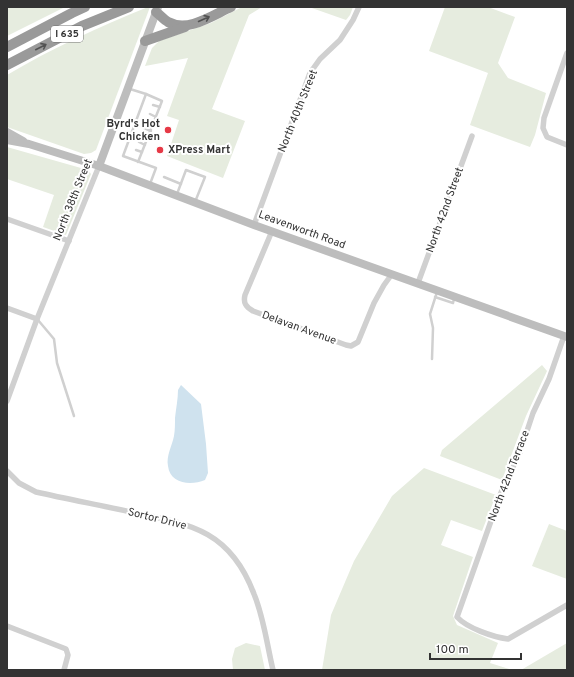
<svg xmlns="http://www.w3.org/2000/svg" width="574" height="677" font-family="Overpass,sans-serif">
	<style>
		.green { fill: #e6ecdf }
		.water { fill: #cfe2ee }
		.lines { fill: none; stroke-linecap: round; stroke-linejoin: round }
		.lane { stroke: #d0d0d0; stroke-width: 2.5 }
		.street { stroke: #d0d0d0; stroke-width: 5.5 }
		.secondary { stroke: #bdbdbd; stroke-width: 8 }
		.highway { stroke: #9a9a9a; stroke-width: 10 }
		.oneway { stroke: #525252 }
		.poi-dot { fill: #e63946; stroke: #fff; stroke-width: 1.5 }
		.labels { text-anchor: middle; dominant-baseline: central; stroke-width: 4; stroke-linejoin: round; paint-order: stroke }
		.shield { fill: #fff; stroke: #707070; stroke-width: 1 }
		.shield-label { font-size: 10px; font-weight: bold; fill: #333 }
		.street-label { font-size: 11px; fill: #333; stroke: #fff }
		.poi-label { font-size: 11px; font-weight: bold; fill: #333; stroke: #fff; text-anchor: end }
	</style>
	<rect width="100%" height="100%" fill="#fff"/>
	<g class="green">
		<polygon points="7,7 65,7 7,36"/>
		<path d="M 148,7 L 150,7 L 96,150 L 91,153 L 84,154 L 7,127 L 7,75 C 52,48 99,27 148,7 Z"/>
		<polygon points="242,7 262,7 249,15 212,109 245,121 223,178 167,156 179,120 167,116 188,58 145,66 152,48 159,41 211,23"/>
		<polygon points="309,7 353,7 350,15 346,20"/>
		<polygon points="445,7 488,7 515,17 498,63 508,78 546,93 535,135 530,147 470,125 488,73 429,51"/>
		<polygon points="7,147 88,170 91,174 66,235 43,227 54,195 7,179"/>
		<polygon points="542,365 547,371 526,416 502,480 440,456 442,450"/>
		<polygon points="424,468 496,495 482,531 451,520 441,545 473,557 453,616 457,625 498,643 490,663 512,670 322,670 331,615 354,561 392,496"/>
		<polygon points="549,524 567,531 567,579 532,566"/>
		<polygon points="246,643 260,646 265,670 233,670 232,659 235,648"/>
		<polygon points="567,643 567,670 521,670"/>
	</g>
	<path class="water" d="M 181,385 L 201,404 L 206,444 L 208,473 L 205,480 C 191,486 170,484 168,466 C 166,456 172,446 174,436 C 175,430 175,424 175,418 C 176,408 178,399 178,390 Z"/>
	<g class="lines">
		<g class="lane">
			<polyline points="130,89 146,94 123,156 156,168 150,184"/>
			<polyline points="153,105 160,107"/>
			<polyline points="150,114 156,117"/>
			<polyline points="147,121 154,123"/>
			<polyline points="144,128 151,131"/>
			<polyline points="141,136 148,138"/>
			<polyline points="139,142 145,145"/>
			<polyline points="136,150 142,152"/>
			<polyline points="138,162 162,101 146,94"/>
			<polyline points="164,177 181,184"/>
			<polyline points="177,194 186,170 205,177 195,202"/>
			<polyline points="435,297 453,303 454,299"/>
			<polyline points="38,320 54,339 57,363 74,416"/>
			<polyline points="432,359 433,328 430,314 437,292"/>
		</g>
		<g class="street">
			<polyline points="567,53 544,118 543,128 547,137 567,145"/>
			<polyline points="7,219 69,241"/>
			<polyline points="254,225 310,73 320,59 340,40 353,20 359,7"/>
			<path d="M 272,231 L 245,295 C 243,303 246,307 253,311 L 346,345 L 351,346 L 358,342 L 374,303 L 384,285 L 392,274"/>
			<polyline points="418,283 472,136"/>
			<polyline points="7,308 37,319"/>
			<path d="M 564,336 L 549,379 L 533,413 L 520,452 L 502,490 L 457,617 C 467,628 493,637 508,639 L 567,605"/>
			<polyline points="7,401 37,319 99,166"/>
			<path d="M 7,471 L 19,483 L 36,492 C 67,499 99,505 131,512 C 190,524 230,530 254,594 C 264,618 267,645 273,670"/>
			<polyline points="7,626 66,649 68,655 64,670"/>
		</g>
		<g class="secondary">
			<polyline points="7,132 23,141"/>
			<polyline points="7,140 29,144 99,166 254,225 567,337"/>
			<polyline points="99,166 158,7"/>
		</g>
		<g class="highway">
			<path d="M 156,12 C 160,15 164,20 168,22 C 188,33 213,15 231,7"/>
			<polyline points="145,41 185,27"/>
			<polyline points="7,47 72,13 85,7"/>
			<polyline points="7,65 82,26 129,7"/>
		</g>
	</g>
	<defs><path id="oneway-shaft" d="M-6 0H5M1.5-3L5.5 0L1.5 3" fill="none" stroke-width="1.6" stroke-linecap="round" stroke-linejoin="round"/></defs>
	<g class="oneway">
		<use href="#oneway-shaft" transform="translate(204 19) rotate(-24)"/>
		<use href="#oneway-shaft" transform="translate(41 47) rotate(-27)"/>
	</g>
	<g class="poi-dot">
		<circle cx="168" cy="130" r="4"/>
		<circle cx="160" cy="150" r="4"/>
	</g>
	<g class="labels">
		<rect class="shield" x="51" y="26" width="32" height="16" rx="3"/>
		<g class="shield-label">
			<text x="67" y="34">I 635</text>
		</g>
		<g class="street-label">
			<text transform="translate(298 111) rotate(-68)">North 40th Street</text>
			<text transform="translate(73 200) rotate(-68)">North 38th Street</text>
			<text transform="translate(445 210) rotate(-70)">North 42nd Street</text>
			<text transform="translate(302 230) rotate(20)">Leavenworth Road</text>
			<text transform="translate(299 328) rotate(20)">Delavan Avenue</text>
			<text transform="translate(509 476) rotate(-69)">North 42nd Terrace</text>
			<text transform="translate(157 519) rotate(14)">Sortor Drive</text>
		</g>
		<g class="poi-label">
			<text x="160" y="124">Byrd's Hot<tspan x="160" dy="13">Chicken</tspan></text>
			<text x="168" y="150" text-anchor="start">XPress Mart</text>
		</g>
	</g>
	<rect width="574" height="677" fill="none" stroke="#333333" stroke-width="16"/>
	<path d="M430 653v6h91v-6" fill="none" stroke="#333333" stroke-width="2"/>
	<text x="436" y="653" font-size="12" fill="#333333" stroke="#ffffff" stroke-width="3" paint-order="stroke">100 m</text>
</svg>
